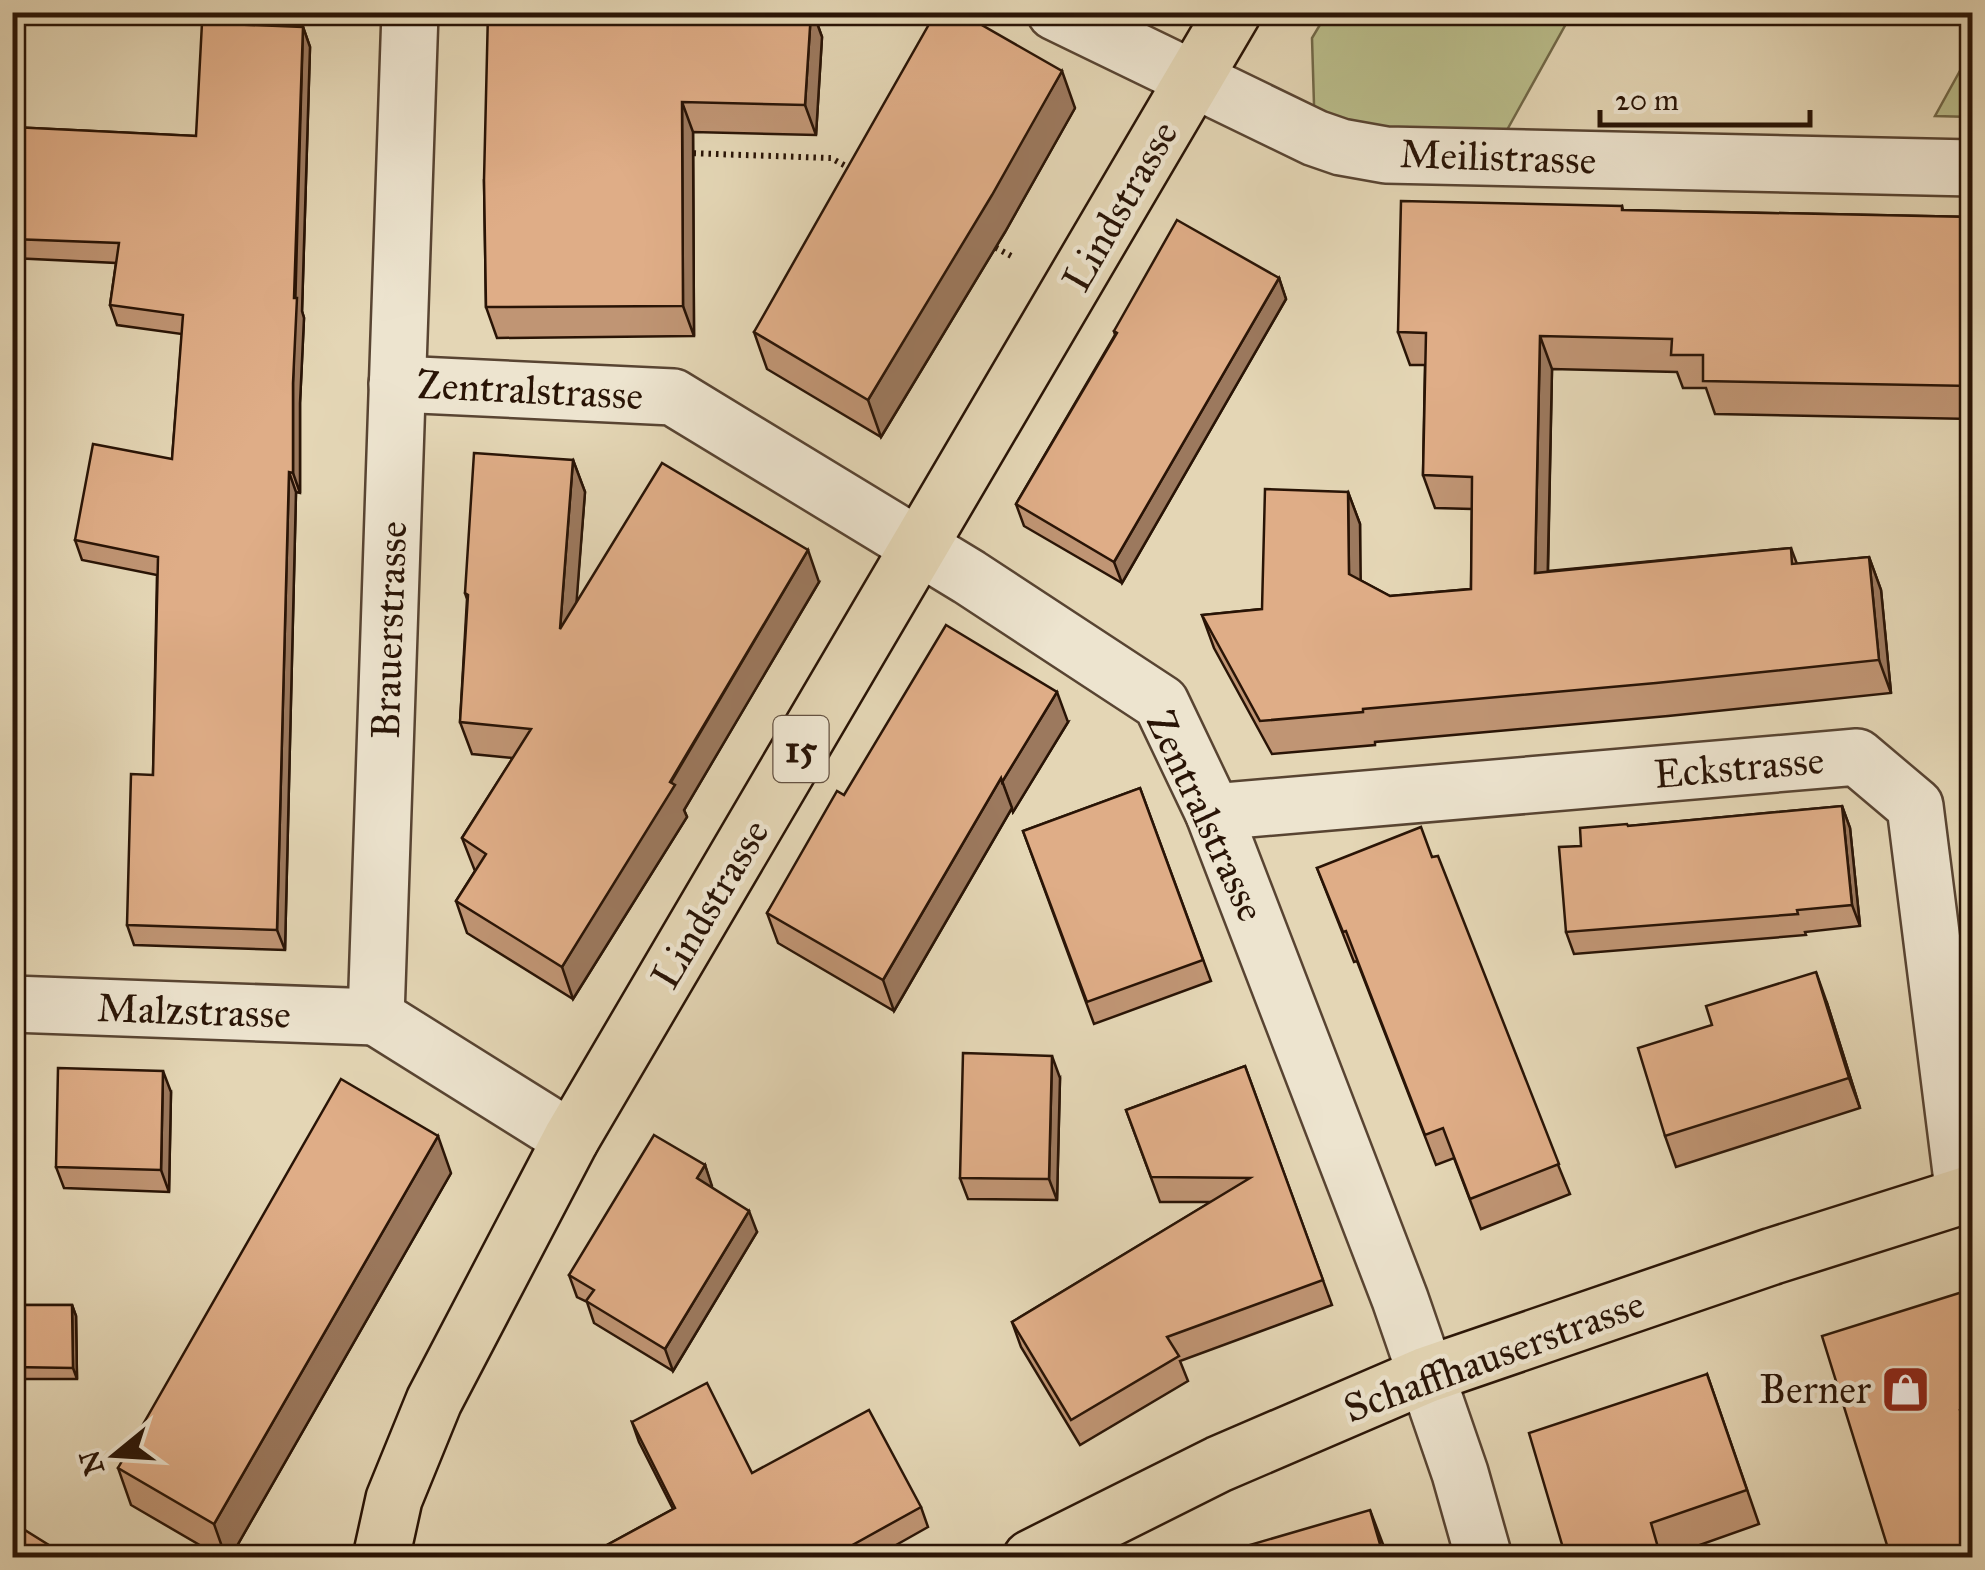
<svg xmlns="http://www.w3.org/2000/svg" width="1985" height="1570" font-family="'IM FELL Great Primer',serif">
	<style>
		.green { fill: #b9bc8a; stroke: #716848; stroke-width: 2.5 }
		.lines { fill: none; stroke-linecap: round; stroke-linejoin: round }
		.minor-casing { stroke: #584432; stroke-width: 60 }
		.major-casing { stroke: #291406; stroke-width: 60 }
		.path { stroke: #291406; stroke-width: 6; stroke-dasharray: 2.5 5; stroke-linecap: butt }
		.minor { stroke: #ede4cf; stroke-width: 55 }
		.major { stroke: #e4d6b5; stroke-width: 55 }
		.wall { fill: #c09574; stroke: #291406; stroke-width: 2.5 }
		.shaded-wall { fill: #9c795e; stroke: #291406; stroke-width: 2.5 }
		.building { fill: #dfad87; stroke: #291406; stroke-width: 2.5 }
		.labels { text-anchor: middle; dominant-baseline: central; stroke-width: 9; stroke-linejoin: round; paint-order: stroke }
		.shield { fill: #ede4cf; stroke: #645242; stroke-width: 2.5 }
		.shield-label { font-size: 38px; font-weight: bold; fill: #291406 }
		.street-label { font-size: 40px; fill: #291406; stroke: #ede4cf }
		.poi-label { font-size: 40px; fill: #291406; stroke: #ede4cf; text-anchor: end }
	</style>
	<rect width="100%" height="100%" fill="#e4d6b5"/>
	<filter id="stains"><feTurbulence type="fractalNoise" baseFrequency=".002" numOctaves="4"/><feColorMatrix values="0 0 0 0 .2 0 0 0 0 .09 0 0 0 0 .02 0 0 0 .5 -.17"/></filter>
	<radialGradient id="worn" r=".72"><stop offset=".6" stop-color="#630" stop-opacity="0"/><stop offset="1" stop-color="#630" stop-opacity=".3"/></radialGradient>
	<g class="green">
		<polygon points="1327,13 1572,13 1492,157 1315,138 1312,38"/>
		<polygon points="1972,49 1972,117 1935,116"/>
	</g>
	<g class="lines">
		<defs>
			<g id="minor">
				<polyline points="410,12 376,1017 571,1139"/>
				<polyline points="1055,12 1315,138 1341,147 1386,155 1972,168"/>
				<polyline points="397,384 673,397 969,577 1161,703 1213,812 1400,1299 1460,1473 1484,1558"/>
				<polyline points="1213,812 1857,757 1915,806 1964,1196"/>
				<polyline points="12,1004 376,1017"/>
			</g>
			<g id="major">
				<polyline points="381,1558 394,1499 434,1401 571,1139 1233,12"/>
				<polyline points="1031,1558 1219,1464 1426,1375 1773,1256 1972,1193"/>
			</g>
		</defs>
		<use href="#minor" class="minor-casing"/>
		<use href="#major" class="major-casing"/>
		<g class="path">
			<polyline points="686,153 831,158 855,171"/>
			<polyline points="989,244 1013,257"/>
		</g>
		<use href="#minor" class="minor"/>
		<use href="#major" class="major"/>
	</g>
	<g class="wall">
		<polygon points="811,12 813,12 822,37 816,135 693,132 694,336 497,338 486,307 484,180"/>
		<polygon points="303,27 310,47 302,311 304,318 300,403 300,493 296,492 285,950 134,945 127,925 153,775 157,575 82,560 75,540 172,459 182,334 117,325 110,305 116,263 12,258 12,127 196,136"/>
		<polygon points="1075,108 1005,232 881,437 767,369 754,332"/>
		<polygon points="1622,206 1623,210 1972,217 1972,419 1715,414 1706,388 1683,388 1677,372 1552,369 1548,571 1791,548 1797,564 1869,557 1881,590 1891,693 1668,716 1375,742 1375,745 1272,754 1214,648 1202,615 1262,609 1348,492 1360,524 1360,580 1390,596 1471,589 1472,509 1435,508 1423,475 1425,365 1410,365 1398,332"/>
		<polygon points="1279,278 1286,299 1122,583 1024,526 1016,504 1115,335 1114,331"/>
		<polygon points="573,460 585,492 576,603 819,582 684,810 687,817 573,999 467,933 456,901 475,871 462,838 513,758 472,754 460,722 467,599 465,593"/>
		<polygon points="1068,722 1013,812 1012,808 894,1011 778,943 767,913 844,795"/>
		<polygon points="1140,788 1211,981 1094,1024 1023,831"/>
		<polygon points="1842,806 1850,828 1860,926 1805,932 1806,935 1574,954 1566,932 1581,846 1628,826"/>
		<polygon points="1432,857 1570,1194 1481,1229 1454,1158 1436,1165 1357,961 1354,962 1317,868"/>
		<polygon points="1827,1003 1860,1108 1676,1167 1665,1136"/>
		<polygon points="1245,1066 1332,1305 1180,1361 1188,1381 1080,1445 1021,1347 1012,1322 1211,1202 1160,1202 1126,1110"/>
		<polygon points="1060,1078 1057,1200 968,1199 960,1178"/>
		<polygon points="171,1092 169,1192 64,1188 56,1167"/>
		<polygon points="705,1165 712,1188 757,1232 673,1371 594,1323 587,1302 577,1297 569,1275"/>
		<polygon points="451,1173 230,1558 222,1558 131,1505 118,1468"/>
		<polygon points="1972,1289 1972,1558 1891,1558"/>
		<polygon points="12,1305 72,1305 76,1316 77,1379 12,1379"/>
		<polygon points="1707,1374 1759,1524 1663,1558 1566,1558"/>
		<polygon points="632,1422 752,1473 921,1507 928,1527 873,1558 583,1558 673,1509 639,1442"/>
	</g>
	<g class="shaded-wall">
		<polygon points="811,12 813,12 822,37 816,135 805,105"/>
		<polygon points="303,27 310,47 302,311 304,318 300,403 300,493 293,473 293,383"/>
		<polygon points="1062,71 1075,108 1005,232 881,437 868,400"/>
		<polygon points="682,102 693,132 694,336 683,306"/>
		<polygon points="1279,278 1286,299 1122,583 1114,562"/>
		<polygon points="1540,336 1552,369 1547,606 1535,573"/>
		<polygon points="573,460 585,492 572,661 560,629"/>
		<polygon points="289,472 296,492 285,950 277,930"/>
		<polygon points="1348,492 1360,524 1361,606 1349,574"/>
		<polygon points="808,550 819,582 684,810 687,817 573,999 562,967"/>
		<polygon points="1869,557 1881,590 1891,693 1879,660"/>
		<polygon points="1057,692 1068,722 1013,812 1002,782"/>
		<polygon points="1001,778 1012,808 894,1011 883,980"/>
		<polygon points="1842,806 1850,828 1860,926 1852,905"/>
		<polygon points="1816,972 1827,1003 1860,1108 1849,1078"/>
		<polygon points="1052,1056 1060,1078 1057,1200 1049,1179"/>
		<polygon points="163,1071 171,1092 169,1192 161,1170"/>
		<polygon points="438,1136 451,1173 230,1558 226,1558 214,1524"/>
		<polygon points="705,1165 712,1186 705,1200 697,1178"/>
		<polygon points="749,1211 757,1232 673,1371 665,1349"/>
		<polygon points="72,1305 76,1316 77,1379 73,1368"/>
		<polygon points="1370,1510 1384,1547 1387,1558 1384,1558"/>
	</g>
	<g class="building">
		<polygon points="488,12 811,12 805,105 682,102 683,306 486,307 484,180"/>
		<polygon points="936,12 959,12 1062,71 992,195 868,400 754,332"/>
		<polygon points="202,23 303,27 294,298 297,298 293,383 293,473 289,472 277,930 127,925 131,774 153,775 158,557 75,540 93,444 172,459 183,315 110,305 119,243 12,239 12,127 196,136"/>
		<polygon points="1401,201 1622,206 1622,210 1972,217 1972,386 1703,381 1703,355 1671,355 1672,339 1540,336 1535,573 1791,548 1792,564 1869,557 1879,660 1656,683 1363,709 1363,712 1260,721 1202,615 1262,609 1265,489 1348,492 1349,574 1390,596 1471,589 1472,477 1423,475 1426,333 1398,332"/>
		<polygon points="1177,220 1279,278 1114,562 1016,504 1117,333 1114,331"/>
		<polygon points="474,453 573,460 560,629 662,463 808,550 670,782 675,785 562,967 456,901 486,854 462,838 531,729 460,722 468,595 465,593"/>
		<polygon points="946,625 1057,692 1002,782 1001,778 883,980 767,913 837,791 844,795"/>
		<polygon points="1140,788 1203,960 1087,1002 1023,831"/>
		<polygon points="1842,806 1852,905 1797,910 1798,914 1566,932 1559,847 1581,846 1580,828 1627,824 1628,826"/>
		<polygon points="1421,827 1432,857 1438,856 1559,1164 1470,1199 1443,1128 1425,1135 1346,931 1343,932 1317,868"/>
		<polygon points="1816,972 1849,1078 1665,1136 1638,1048 1712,1025 1706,1006"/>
		<polygon points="963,1053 1052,1056 1049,1179 960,1178"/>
		<polygon points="1245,1066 1323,1280 1167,1337 1179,1356 1071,1420 1012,1322 1250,1178 1151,1177 1126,1110"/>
		<polygon points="58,1068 163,1071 161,1170 56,1167"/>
		<polygon points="341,1079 438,1136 214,1524 118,1468"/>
		<polygon points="654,1135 705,1165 697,1178 749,1211 665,1349 586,1301 594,1290 569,1275"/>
		<polygon points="1972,1289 1972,1406 1960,1410 1972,1448 1972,1462 1966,1464 1972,1491 1972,1558 1891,1558 1822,1336"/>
		<polygon points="12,1305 72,1305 73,1368 12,1367"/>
		<polygon points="1707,1374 1747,1490 1651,1523 1661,1558 1566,1558 1529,1433"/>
		<polygon points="707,1383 752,1473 869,1410 921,1507 829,1558 818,1558 816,1553 808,1558 583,1558 675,1508 632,1422"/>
		<polygon points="1370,1510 1384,1558 1231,1558 1229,1551"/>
		<polygon points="12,1522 68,1557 68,1558 12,1558"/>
		<polygon points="79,1547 90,1558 73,1558"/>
		<polygon points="570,1550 575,1558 556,1558"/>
	</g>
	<defs>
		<symbol id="shop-square" viewBox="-11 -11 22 22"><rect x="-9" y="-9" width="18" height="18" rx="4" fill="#8f2418" stroke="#ede4cf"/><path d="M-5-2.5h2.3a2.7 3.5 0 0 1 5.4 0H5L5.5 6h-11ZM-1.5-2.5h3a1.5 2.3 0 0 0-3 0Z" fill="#fff"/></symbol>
	</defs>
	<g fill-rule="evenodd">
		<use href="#shop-square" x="1878" y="1362" width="55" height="55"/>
	</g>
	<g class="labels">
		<rect class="shield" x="773.5" y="716" width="55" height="66" rx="8"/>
		<g class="shield-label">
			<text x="801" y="749">15</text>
		</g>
		<g class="street-label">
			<text transform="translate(1498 157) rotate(2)">Meilistrasse</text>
			<text transform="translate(1120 206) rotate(-60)">Lindstrasse</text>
			<text transform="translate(530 390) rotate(3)">Zentralstrasse</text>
			<text transform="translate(389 630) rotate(-88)">Brauerstrasse</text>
			<text transform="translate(1739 767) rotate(-5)">Eckstrasse</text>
			<text transform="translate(1206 816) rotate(65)">Zentralstrasse</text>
			<text transform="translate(710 904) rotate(-59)">Lindstrasse</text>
			<text transform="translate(194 1011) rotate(2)">Malzstrasse</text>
			<text transform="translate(1494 1356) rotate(-20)">Schaffhauserstrasse</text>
		</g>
		<g class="poi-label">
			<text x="1871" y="1389">Berner</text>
		</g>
	</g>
	<rect width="1985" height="1570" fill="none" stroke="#e4d6b5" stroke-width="50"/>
	<rect x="15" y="15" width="1955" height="1540" fill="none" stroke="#291406" stroke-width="5"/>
	<rect x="25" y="25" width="1935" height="1520" fill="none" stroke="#291406" stroke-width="2.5"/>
	<g transform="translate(115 1455) rotate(252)" stroke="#ede4cf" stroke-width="8" paint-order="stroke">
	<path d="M0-8L18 38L0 25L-18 38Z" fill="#291406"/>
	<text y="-15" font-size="28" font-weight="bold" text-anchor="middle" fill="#291406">N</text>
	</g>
	<path d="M1600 110v15h210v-15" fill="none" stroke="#291406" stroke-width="5"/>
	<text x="1615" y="110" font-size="30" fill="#291406" stroke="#ede4cf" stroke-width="8" paint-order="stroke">20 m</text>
	<rect width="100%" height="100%" filter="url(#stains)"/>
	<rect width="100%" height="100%" fill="url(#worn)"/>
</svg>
